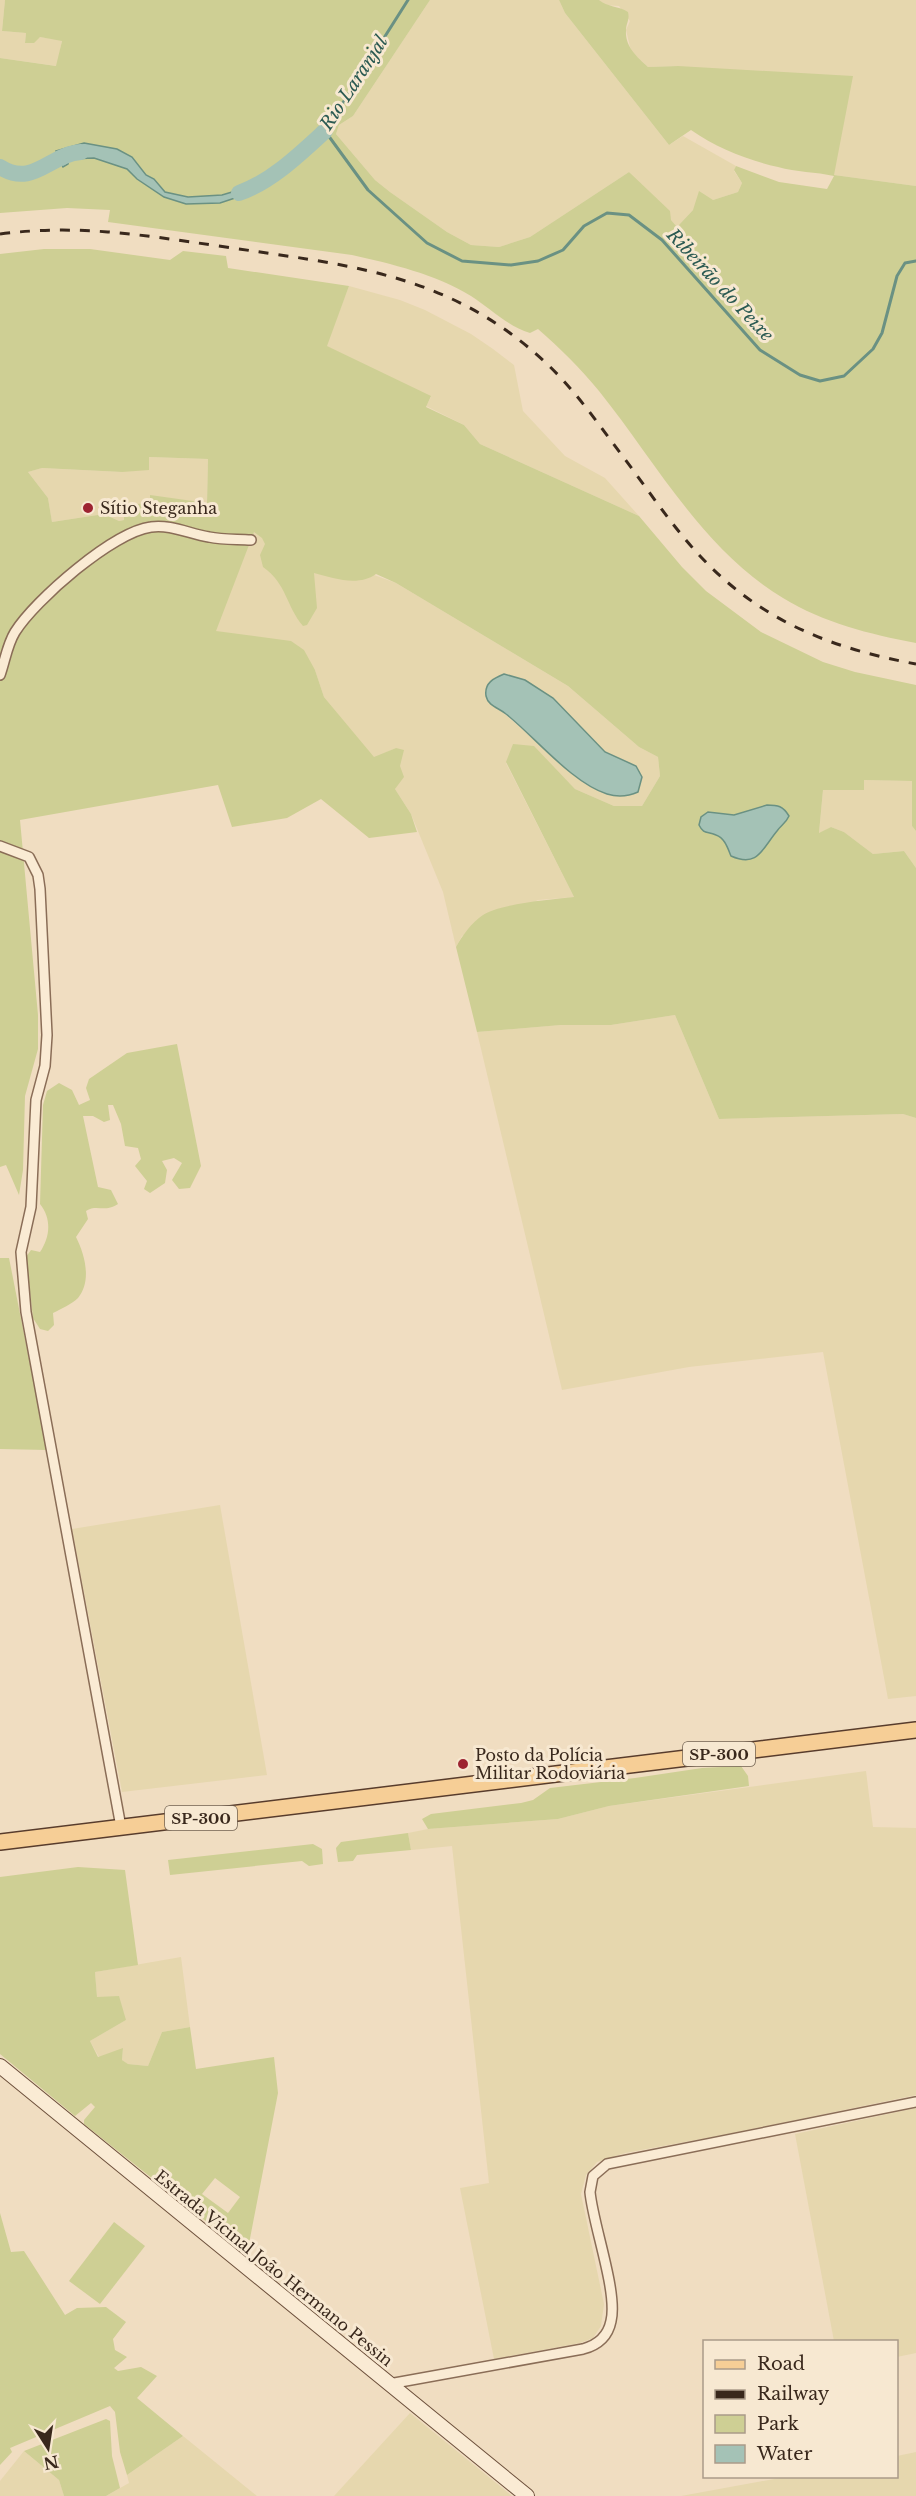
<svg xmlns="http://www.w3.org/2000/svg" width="916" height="2496" font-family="'Libre Baskerville',serif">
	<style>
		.farmland { fill: #e6d7ae; fill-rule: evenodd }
		.green { fill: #cecf94; fill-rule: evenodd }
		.water { fill: #a4c2b6; stroke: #6a9183; stroke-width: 1.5 }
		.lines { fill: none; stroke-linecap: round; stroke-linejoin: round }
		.stream { stroke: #6a9183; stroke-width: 3 }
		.river { stroke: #a4c2b6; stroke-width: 16 }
		.minor-casing { stroke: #8a6d57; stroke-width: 12 }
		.secondary-casing { stroke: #6c4f3b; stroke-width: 16 }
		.primary-casing { stroke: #583c2c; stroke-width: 18 }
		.minor { stroke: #faebd4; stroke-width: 9 }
		.secondary { stroke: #faebd4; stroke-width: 14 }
		.primary { stroke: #f6ce96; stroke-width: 15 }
		.rail { stroke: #39281c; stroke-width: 3; stroke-dasharray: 10 10; stroke-linecap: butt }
		.poi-dot { fill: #9d2431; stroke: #f7e8d1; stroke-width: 2 }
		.labels { text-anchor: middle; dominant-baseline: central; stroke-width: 6; stroke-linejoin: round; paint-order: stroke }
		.shield { fill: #f7e8d1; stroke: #726252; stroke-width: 1.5 }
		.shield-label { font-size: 15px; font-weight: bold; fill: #39281c }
		.poi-label { font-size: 16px; fill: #39281c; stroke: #f7e8d1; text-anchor: start }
		.street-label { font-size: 16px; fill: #39281c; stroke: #f7e8d1 }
		.water-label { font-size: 18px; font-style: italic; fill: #2b5a52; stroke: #f7e8d1 }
	</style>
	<rect width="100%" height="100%" fill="#f0ddc1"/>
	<g class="farmland">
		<polygon points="0,0 5,0 2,31 26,33 25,42 40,37 62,40 57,66 0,58"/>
		<polygon points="430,0 559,0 565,13 669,145 683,136 736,166 734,171 742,183 738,192 713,200 693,210 677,227 629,172 530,237 499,247 471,245 447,232 390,192 375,180 336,134 339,125 353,116"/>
		<polygon points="599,0 916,0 916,186 834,175 678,66 648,67 631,51 626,30 630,21 619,6 604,5"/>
		<polygon points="349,286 400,300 425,310 471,334 493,349 514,365 523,411 565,456 605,478 639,516 480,444 464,425 426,406 431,397 326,346"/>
		<polygon points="148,457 208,459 207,503 150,496 150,503 124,520 119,521 104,514 52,522 48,498 28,472 42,468 122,472"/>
		<path d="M 254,531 L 396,583 L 568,686 L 639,747 L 658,757 L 660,776 L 642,806 L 614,806 L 575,789 L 534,747 L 506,763 L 574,897 L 538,900 L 462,936 L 456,947 L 443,892 L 411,814 L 395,789 L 400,766 L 396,748 L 374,758 L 324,697 L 315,670 L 215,631 ZM 486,688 L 553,698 L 605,752 L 636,766 L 608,795 L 591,787 L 567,768 L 500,710 Z"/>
		<polygon points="864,780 912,781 912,826 916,831 916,868 904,851 873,854 844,832 831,827 819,834 823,790 863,790"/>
		<polygon points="675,1015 719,1119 903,1114 916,1118 916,1696 888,1699 823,1352 689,1367 562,1390 477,1032 561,1025 611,1025"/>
		<polygon points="220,1505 267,1775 122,1792 72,1529"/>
		<polygon points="866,1771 873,1827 916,1828 916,2095 723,2135 625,2153 597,2162 586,2175 581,2194 604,2304 601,2326 593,2338 580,2343 494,2359 460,2188 489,2183 452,1846 411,1850 408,1833 428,1829 558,1819 609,1806"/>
		<polygon points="181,1957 190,2027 162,2032 148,2066 128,2064 122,2060 123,2049 99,2057 90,2041 126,2020 97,1998 95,1972"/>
		<polygon points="916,2108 916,2353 897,2357 896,2342 834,2341 795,2134"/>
		<polygon points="410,2413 512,2496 334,2496"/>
		<polygon points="183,2436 257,2496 106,2496 129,2483 127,2475"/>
		<polygon points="24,2451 59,2480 64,2496 0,2496 0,2481"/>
		<polygon points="916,2452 916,2496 681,2496 785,2477 896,2476 897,2456"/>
	</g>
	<g class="green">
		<path d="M 5,0 L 430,0 L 353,116 L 339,125 L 336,134 L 375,180 L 390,192 L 447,232 L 471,245 L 499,247 L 530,237 L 629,172 L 670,211 L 671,220 L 677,227 L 693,210 L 699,191 L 713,200 L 738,192 L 742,183 L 734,170 L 736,166 L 779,182 L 827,189 L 834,176 C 816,172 796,172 778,167 C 747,160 717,148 691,130 L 669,145 L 565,13 L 559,0 L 599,0 C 607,7 619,6 628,12 C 630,20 626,23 626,31 C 625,47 637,57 648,67 L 678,66 L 853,76 L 834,175 L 916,186 L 916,643 C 869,634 824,623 783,598 C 702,549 656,462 599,391 C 580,368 560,348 538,329 L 530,333 C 507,326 490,308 471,296 C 435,274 392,264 352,255 L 108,222 L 110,210 L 67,208 L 0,213 L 0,58 L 56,66 L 62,41 L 40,37 L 34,43 L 25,43 L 26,33 L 2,31 Z"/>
		<path d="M 44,249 L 90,249 L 170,260 L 183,251 L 226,256 L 228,268 L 349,286 L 327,346 L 431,396 L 426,407 L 464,425 L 480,444 L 639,516 L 682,567 L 706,591 L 761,632 L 823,662 L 855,672 L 916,685 L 916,831 L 912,826 L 912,781 L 864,780 L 864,790 L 823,790 L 819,833 L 831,827 L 844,832 L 873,854 L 904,851 L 916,868 L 916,1118 L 903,1114 L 719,1119 L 675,1015 L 611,1025 L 561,1025 L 477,1032 L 456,947 C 462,936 472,922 483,915 C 498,904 554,899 574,897 L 506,762 L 513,744 L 534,746 L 575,789 L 614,806 L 642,806 L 660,776 L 658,757 L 639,747 L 568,686 L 396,583 L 376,574 C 358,587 333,578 314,573 L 317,608 L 307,625 L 303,626 C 286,606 287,584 263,567 L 260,555 L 265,544 L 262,538 L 254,532 L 216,631 L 291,641 L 304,650 L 315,670 L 324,697 L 374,757 L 396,748 L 404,750 L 400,766 L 404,777 L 395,789 L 411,814 L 417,832 L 369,838 L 321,799 L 287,818 L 232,827 L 218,785 L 20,820 L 38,1015 L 38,1049 L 25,1096 L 23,1170 L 19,1195 L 6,1165 L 0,1167 L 0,254 ZM 149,457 L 208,459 L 207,503 L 150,495 L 150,503 L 124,505 L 124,520 L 119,521 L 104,514 L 52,522 L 48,498 L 28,472 L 42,468 L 122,472 L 149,470 Z"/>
		<path d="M 177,1044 L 201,1166 L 190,1188 L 179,1189 L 172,1180 L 182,1163 L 174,1158 L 162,1161 L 167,1170 L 165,1183 L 150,1193 L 144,1189 L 147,1181 L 135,1166 L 141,1159 L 138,1148 L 125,1146 L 121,1124 L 113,1105 L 108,1105 L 110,1120 L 104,1122 L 93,1116 L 83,1116 L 98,1187 L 111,1190 L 118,1204 C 104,1213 97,1204 86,1211 L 88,1219 L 76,1237 C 85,1255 92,1281 78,1298 C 72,1304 61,1309 53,1313 L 54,1325 L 48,1331 L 40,1329 L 33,1318 L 26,1257 L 31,1250 L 40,1252 C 50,1237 52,1219 40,1204 L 43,1105 L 47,1091 L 59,1083 L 72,1090 L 79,1105 L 90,1100 L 86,1088 L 89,1079 L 127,1053 Z"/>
		<polygon points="0,1258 9,1258 47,1450 0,1449"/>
		<polygon points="741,1766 748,1776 749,1786 609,1806 558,1819 428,1829 422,1819 431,1814 521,1803 533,1800 550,1788 635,1778 702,1768"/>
		<polygon points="408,1833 411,1850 357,1855 353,1861 338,1862 336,1848 341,1842"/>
		<polygon points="313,1844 322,1849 323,1864 309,1866 302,1861 170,1875 168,1860"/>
		<path d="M 78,1867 L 125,1870 L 138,1965 L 95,1972 L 97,1997 L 119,1996 L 126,2020 L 90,2041 L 98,2057 L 123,2048 L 122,2060 L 128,2064 L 148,2066 L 162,2032 L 190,2027 L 196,2069 L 274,2057 L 278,2093 L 247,2254 L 84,2124 L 84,2120 L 95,2107 L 91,2103 L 75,2116 L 0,2054 L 0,1877 ZM 215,2178 L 240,2197 L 228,2213 L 202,2194 Z"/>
		<polygon points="0,2213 11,2252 24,2251 65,2315 77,2308 106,2307 126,2322 113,2339 115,2350 127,2357 114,2368 118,2371 141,2367 157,2376 137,2398 183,2436 127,2475 120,2452 115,2412 110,2406 10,2448 12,2452 0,2465"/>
		<polygon points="114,2222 145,2246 100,2304 69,2281"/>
		<polygon points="106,2419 110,2421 112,2456 120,2488 106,2496 64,2496 59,2480 24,2451"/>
	</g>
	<g class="water">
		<polygon points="84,143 117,149 132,157 146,175 154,179 165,192 188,197 222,195 259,184 244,195 220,203 186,204 164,197 137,179 127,169 94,158 69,159 68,164 63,167 56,151"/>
		<path d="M 504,674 L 525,680 L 553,698 L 605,752 L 636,766 L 642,777 L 638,792 C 629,796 617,797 607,794 C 572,783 535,737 506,714 C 499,708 488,706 486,696 C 484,683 494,678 504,674 Z"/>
		<path d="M 767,805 C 778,805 783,806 789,816 C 786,823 781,825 777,831 C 762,849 758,868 731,856 C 728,849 725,838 716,835 C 707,831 704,835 699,825 L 701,817 L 708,812 L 734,815 Z"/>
	</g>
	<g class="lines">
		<polyline class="stream" points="408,0 325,131 368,190 427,243 462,261 511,265 538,261 563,250 584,226 607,213 629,215 662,240 760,350 800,375 820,381 844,376 873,349 882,333 897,276 905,263 916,261"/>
		<g class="river">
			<path d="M 0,167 C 33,188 50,154 81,152"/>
			<path d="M 239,193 C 271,182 300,154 325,131"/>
		</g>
		<defs>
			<g id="minor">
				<path d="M 0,675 C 5,661 7,645 15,632 C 35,600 113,532 151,527 C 170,524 190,534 209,537 C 223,540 237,539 251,540"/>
				<polyline points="0,846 29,857 38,875 40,889 47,1035 45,1066 36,1100 31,1207 21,1252 26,1312 121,1827"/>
				<path d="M 389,2384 L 583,2349 C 598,2345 608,2336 611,2321 C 618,2292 593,2225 590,2192 L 593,2176 L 607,2164 L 916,2102"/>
			</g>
			<polyline id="secondary" points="0,2066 527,2496"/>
			<polyline id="primary" points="0,1842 916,1730"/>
		</defs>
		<use href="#minor" class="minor-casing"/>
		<use href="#secondary" class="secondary-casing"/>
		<use href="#primary" class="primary-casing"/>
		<use href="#minor" class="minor"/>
		<use href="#secondary" class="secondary"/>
		<use href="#primary" class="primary"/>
		<path class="rail" d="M 0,234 C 79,224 141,235 219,246 C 344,265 448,271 546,363 C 576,391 599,425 624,458 C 649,491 672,526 700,556 C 761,621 830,648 916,664"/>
	</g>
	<g class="poi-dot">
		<circle cx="88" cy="508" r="6"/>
		<circle cx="463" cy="1764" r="6"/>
	</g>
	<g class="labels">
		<g class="shield">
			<rect x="683" y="1742" width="72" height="24" rx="4.5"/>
			<rect x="165" y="1806" width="72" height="24" rx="4.5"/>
		</g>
		<g class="shield-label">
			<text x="719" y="1754">SP-300</text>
			<text x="201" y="1818">SP-300</text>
		</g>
		<g class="poi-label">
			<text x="100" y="508">Sítio Steganha</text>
			<text x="475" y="1755">Posto da Polícia<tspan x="475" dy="18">Militar Rodoviária</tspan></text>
		</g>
		<g class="street-label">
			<text transform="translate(274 2268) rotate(39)">Estrada Vicinal João Hermano Pessin</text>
		</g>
		<g class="water-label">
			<text transform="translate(354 83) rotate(-57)">Rio Laranjal</text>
			<text transform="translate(720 285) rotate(47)">Ribeirão do Peixe</text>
		</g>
	</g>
	<rect x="703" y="2340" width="195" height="138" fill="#f7e8d1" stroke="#ab9b89" stroke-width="1.5"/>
	<rect x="715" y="2360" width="30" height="9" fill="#f6ce96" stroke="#ab9b89" stroke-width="1.5"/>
	<text x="757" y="2370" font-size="18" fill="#39281c">Road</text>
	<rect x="715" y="2390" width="30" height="9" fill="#39281c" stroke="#ab9b89" stroke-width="1.5"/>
	<text x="757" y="2400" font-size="18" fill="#39281c">Railway</text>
	<rect x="715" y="2415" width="30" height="18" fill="#cecf94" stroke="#ab9b89" stroke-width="1.5"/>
	<text x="757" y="2430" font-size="18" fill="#39281c">Park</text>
	<rect x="715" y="2445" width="30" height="18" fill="#a4c2b6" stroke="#ab9b89" stroke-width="1.5"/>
	<text x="757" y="2460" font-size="18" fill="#39281c">Water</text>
	<g transform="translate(48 2448) rotate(168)" stroke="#f7e8d1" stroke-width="4.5" paint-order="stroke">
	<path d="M0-4.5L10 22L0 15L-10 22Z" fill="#39281c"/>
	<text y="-9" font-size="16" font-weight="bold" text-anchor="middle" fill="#39281c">N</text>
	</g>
</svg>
